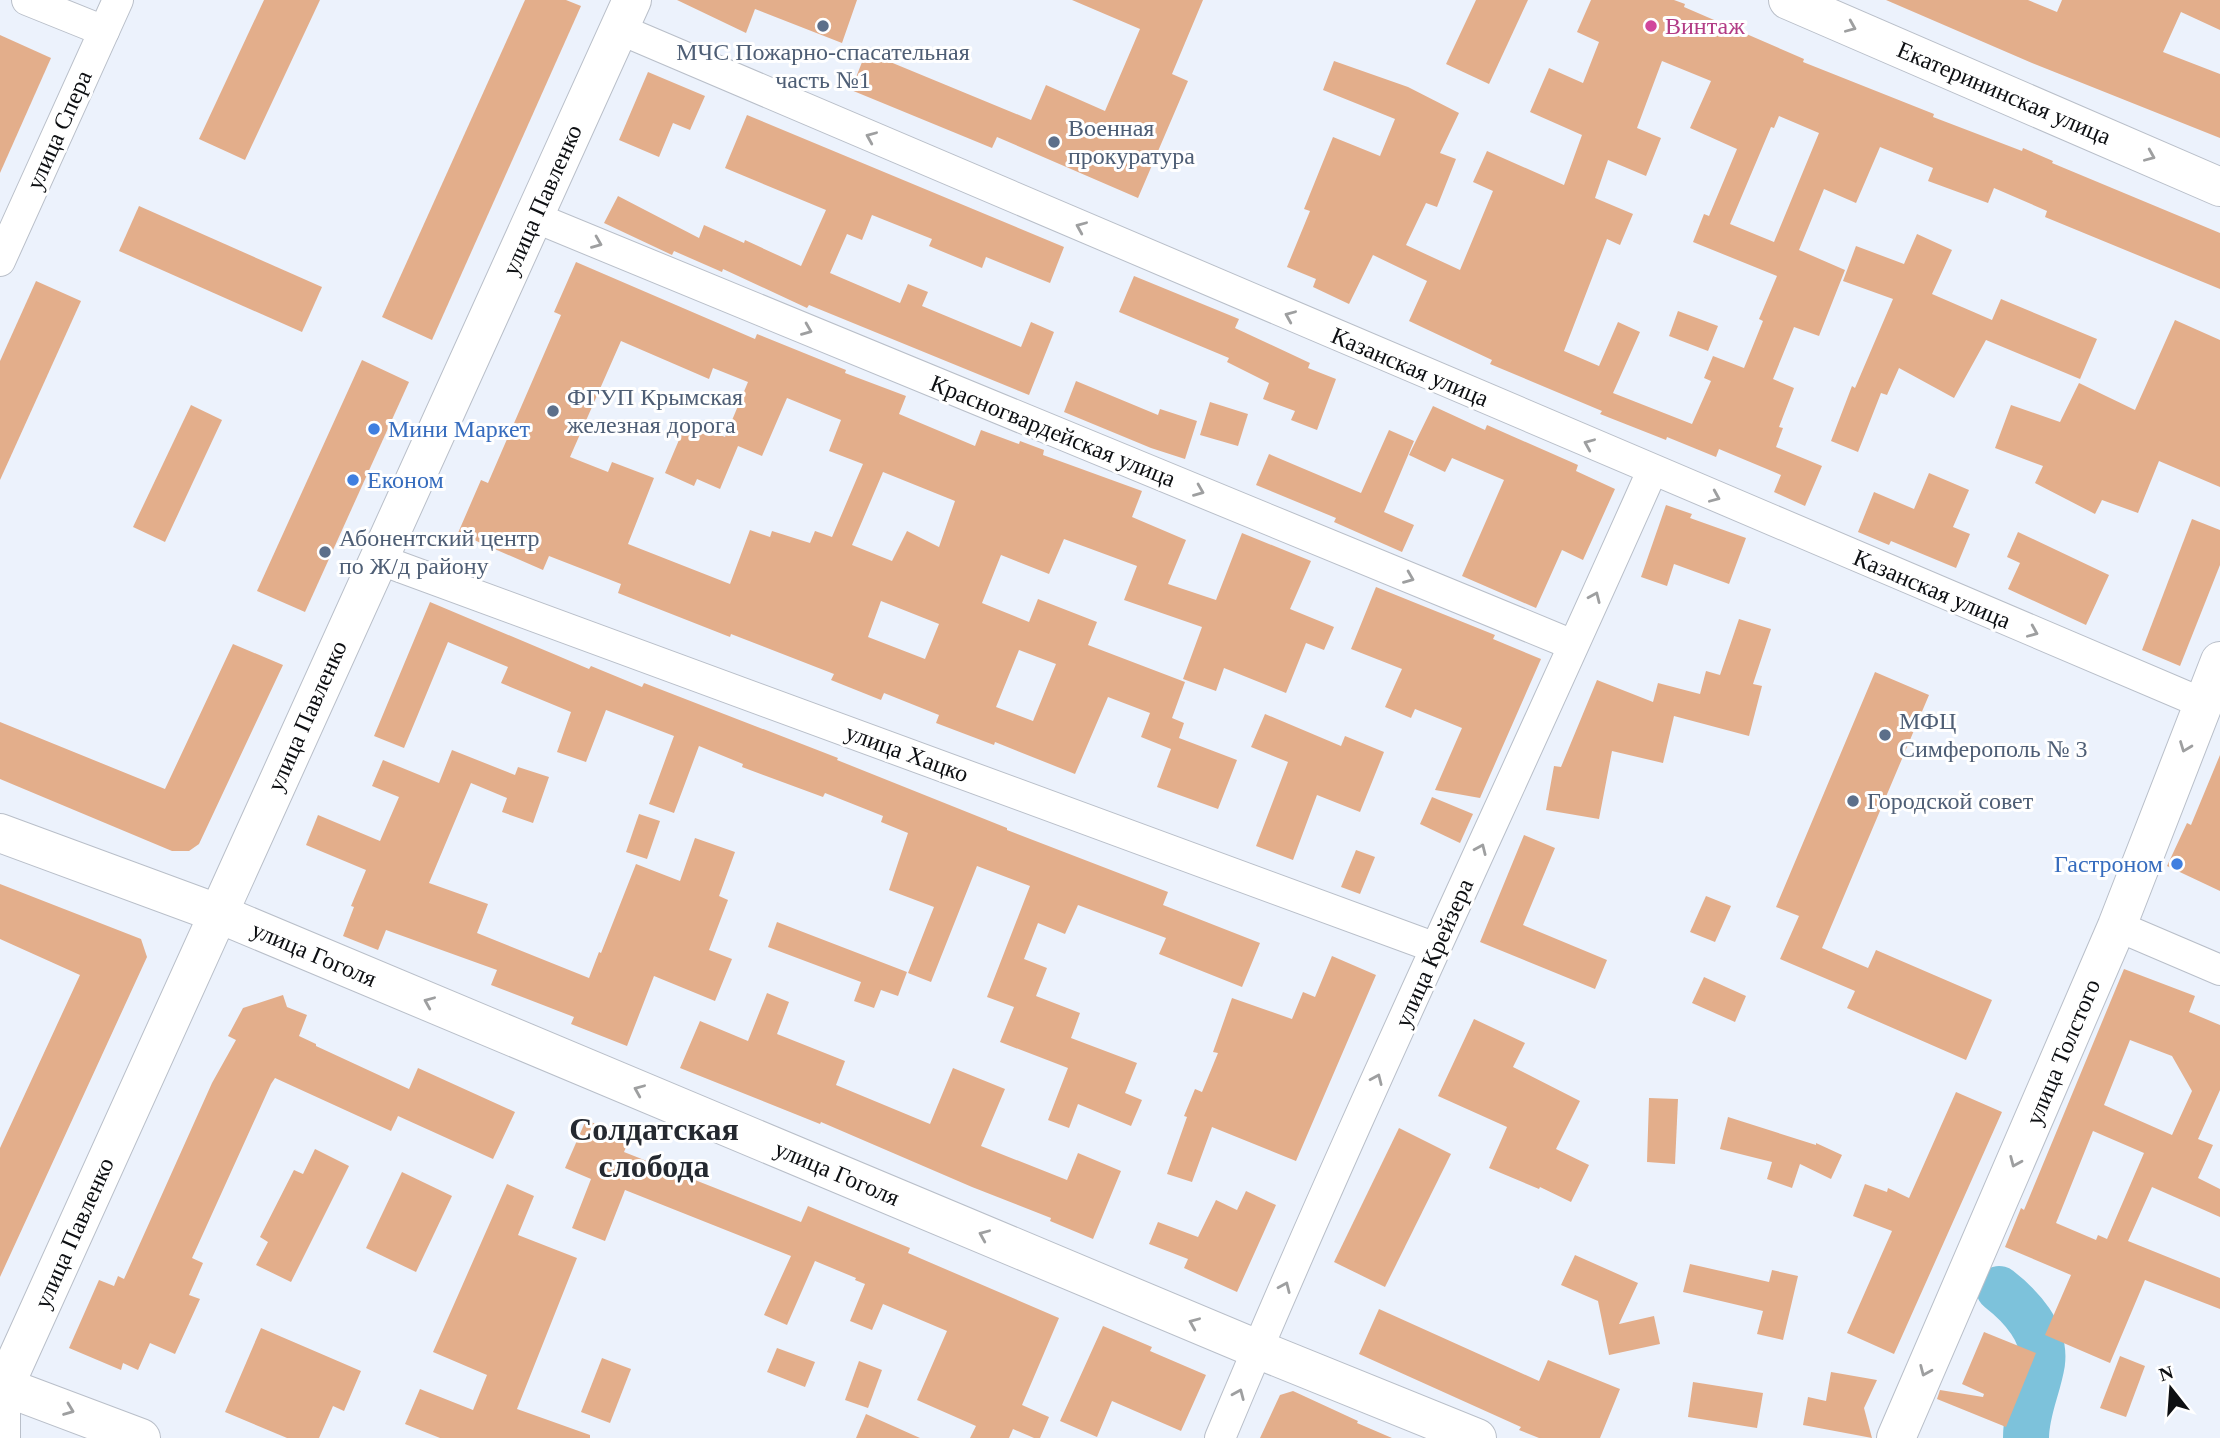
<svg xmlns="http://www.w3.org/2000/svg" width="2220" height="1438" font-family="'Times New Roman',serif">
	<style>
		.lines { fill: none; stroke-linecap: round; stroke-linejoin: round }
		.river { stroke: #7dc2db; stroke-width: 46 }
		.building { fill: #e3ae8b; fill-rule: evenodd }
		.street-casing { stroke: #b9bfc9; stroke-width: 32 }
		.secondary-casing { stroke: #b9bfc9; stroke-width: 40 }
		.primary-casing { stroke: #b9bfc9; stroke-width: 40 }
		.street { stroke: #fff; stroke-width: 30 }
		.secondary { stroke: #fff; stroke-width: 38 }
		.primary { stroke: #fff; stroke-width: 38 }
		.oneway { stroke: #9e9fa0 }
		.service-dot { fill: #5c6f8a; stroke: #fff; stroke-width: 2.5 }
		.hotel-dot { fill: #d1479c; stroke: #fff; stroke-width: 2.5 }
		.shop-dot { fill: #3f7fe0; stroke: #fff; stroke-width: 2.5 }
		.labels { text-anchor: middle; dominant-baseline: central; stroke-width: 6; stroke-linejoin: round; paint-order: stroke }
		.hotel-label { font-size: 24px; fill: #b23c85; stroke: #fff; text-anchor: start }
		.service-label { font-size: 24px; fill: #4e5e75; stroke: #fff; text-anchor: start }
		.street-label { font-size: 24px; fill: #0d0f12; stroke: #fff }
		.shop-label { font-size: 24px; fill: #366cbe; stroke: #fff; text-anchor: start }
		.district-label { font-size: 32px; font-weight: bold; fill: #252930; stroke: #fff }
	</style>
	<rect width="100%" height="100%" fill="#ecf2fc"/>
	<g class="lines">
		<path class="river" d="M 1999,1289 C 2021,1306 2046,1333 2042,1363 C 2038,1388 2026,1411 2026,1438"/>
	</g>
	<g class="building">
		<polygon points="264,0 320,0 245,160 199,139"/>
		<polygon points="525,0 566,0 581,6 432,340 382,317"/>
		<polygon points="677,0 857,0 842,43 755,9 746,33"/>
		<polygon points="1072,0 1203,0 1172,74 1188,81 1138,198 997,137 992,148 851,90 866,52 1031,120 1046,85 1105,111 1140,29"/>
		<polygon points="1476,0 1528,0 1489,84 1446,64"/>
		<path d="M 1591,0 L 1674,0 L 1685,4 L 1684,7 L 1804,59 L 1803,62 L 1934,114 L 1933,117 L 2022,151 L 2023,148 L 2053,161 L 2052,163 L 2220,233 L 2220,289 L 2045,217 L 2047,211 L 1994,188 L 1988,203 L 1928,181 L 1933,168 L 1880,147 L 1856,203 L 1824,189 L 1799,250 L 1845,270 L 1819,336 L 1794,327 L 1773,379 L 1794,388 L 1779,427 L 1783,428 L 1776,447 L 1822,466 L 1805,506 L 1774,492 L 1781,475 L 1719,449 L 1716,457 L 1667,437 L 1666,440 L 1600,414 L 1602,411 L 1490,364 L 1492,360 L 1409,321 L 1427,281 L 1373,255 L 1349,304 L 1313,287 L 1316,279 L 1287,267 L 1310,211 L 1304,209 L 1333,137 L 1380,156 L 1395,119 L 1323,90 L 1334,61 L 1408,87 L 1459,113 L 1440,153 L 1456,159 L 1437,207 L 1426,203 L 1406,245 L 1460,270 L 1493,191 L 1473,182 L 1487,151 L 1564,185 L 1582,135 L 1530,112 L 1549,68 L 1583,83 L 1599,42 L 1577,32 ZM 1662,61 L 1711,81 L 1690,128 L 1737,149 L 1709,216 L 1704,214 L 1693,242 L 1777,276 L 1759,319 L 1763,321 L 1744,368 L 1713,356 L 1704,378 L 1711,381 L 1692,424 L 1613,393 L 1640,332 L 1618,322 L 1599,366 L 1564,351 L 1607,239 L 1620,245 L 1633,214 L 1595,198 L 1608,160 L 1646,176 L 1661,138 L 1637,128 ZM 1779,116 L 1819,133 L 1774,242 L 1730,224 L 1771,127 L 1774,128 Z"/>
		<polygon points="1886,0 2028,0 2057,12 2062,0 2220,0 2220,30 2181,12 2163,52 2220,74 2220,138 2032,63"/>
		<polygon points="0,35 51,58 0,173"/>
		<polygon points="648,72 705,96 690,130 673,123 659,157 619,140"/>
		<polygon points="747,115 1064,247 1050,283 986,257 982,268 929,246 932,239 872,215 862,240 847,234 830,273 900,303 908,284 928,292 922,306 1021,347 1031,322 1054,332 1029,395 809,305 807,308 723,269 722,272 674,251 672,255 604,223 618,196 699,238 704,225 744,243 745,240 801,266 826,210 725,168"/>
		<polygon points="139,206 322,287 302,332 119,251"/>
		<polygon points="1917,234 1952,250 1932,294 1992,320 2001,299 2097,339 2080,379 1986,340 1954,398 1899,368 1887,395 1881,393 1858,452 1831,441 1852,386 1855,388 1893,299 1843,281 1856,246 1904,264"/>
		<path d="M 576,262 L 755,339 L 757,334 L 846,370 L 845,373 L 906,396 L 899,414 L 975,446 L 981,430 L 1019,444 L 1020,441 L 1044,450 L 1043,455 L 1142,491 L 1132,517 L 1186,540 L 1168,584 L 1216,600 L 1242,533 L 1311,561 L 1290,609 L 1334,627 L 1324,650 L 1306,643 L 1286,693 L 1224,668 L 1216,691 L 1183,679 L 1202,627 L 1124,600 L 1137,566 L 1064,539 L 1049,574 L 1001,555 L 982,603 L 1029,622 L 1038,599 L 1097,622 L 1088,645 L 1185,682 L 1172,718 L 1184,723 L 1179,738 L 1237,760 L 1218,809 L 1157,787 L 1171,749 L 1141,737 L 1150,713 L 1108,697 L 1075,774 L 995,742 L 994,745 L 936,723 L 939,715 L 884,693 L 881,700 L 831,680 L 834,674 L 731,634 L 730,637 L 618,593 L 621,584 L 549,556 L 543,570 L 458,533 L 481,480 L 488,483 L 561,315 L 554,312 ZM 621,341 L 709,379 L 713,368 L 748,382 L 725,437 L 687,421 L 665,473 L 694,486 L 697,479 L 720,489 L 738,446 L 762,456 L 787,398 L 841,420 L 829,451 L 863,464 L 832,537 L 815,531 L 810,543 L 772,531 L 770,537 L 750,530 L 730,584 L 628,544 L 654,478 L 612,462 L 608,472 L 570,457 ZM 883,472 L 955,501 L 939,547 L 907,531 L 892,561 L 852,545 ZM 881,601 L 939,624 L 925,659 L 868,637 ZM 1019,650 L 1056,664 L 1033,721 L 996,707 Z"/>
		<polygon points="1134,276 1239,319 1235,328 1310,363 1308,368 1336,379 1317,430 1291,420 1295,411 1263,399 1269,383 1227,362 1229,358 1119,312"/>
		<polygon points="36,281 81,301 0,480 0,361"/>
		<polygon points="1678,311 1718,326 1708,351 1669,336"/>
		<polygon points="2175,320 2220,340 2220,487 2159,461 2138,513 2102,500 2095,514 2035,483 2043,466 1995,448 2011,405 2060,422 2079,383 2135,410"/>
		<polygon points="362,360 409,382 305,612 257,591"/>
		<polygon points="1076,381 1158,415 1160,409 1197,421 1185,459 1151,448 1064,412"/>
		<polygon points="1210,402 1248,414 1238,446 1200,435"/>
		<polygon points="191,405 222,420 165,542 133,527"/>
		<polygon points="1433,406 1485,430 1487,425 1578,465 1576,471 1615,489 1583,560 1562,550 1536,608 1462,576 1504,480 1452,458 1445,472 1409,455"/>
		<polygon points="1389,430 1414,441 1384,512 1414,525 1402,552 1334,522 1336,518 1256,485 1269,454 1361,493"/>
		<polygon points="1929,473 1969,490 1953,527 1970,534 1956,568 1891,541 1889,545 1858,532 1874,492 1914,509"/>
		<polygon points="1666,505 1692,514 1690,518 1746,538 1729,584 1674,564 1667,586 1641,577"/>
		<polygon points="2192,519 2220,530 2220,565 2180,666 2142,650"/>
		<polygon points="2018,532 2109,575 2086,625 2008,589 2020,563 2007,557"/>
		<polygon points="1376,587 1495,635 1493,639 1541,659 1480,798 1435,790 1462,728 1415,709 1411,718 1385,707 1402,669 1351,649"/>
		<polygon points="430,602 589,669 591,666 642,687 644,683 838,758 837,760 1007,828 1007,830 1168,892 1163,905 1260,943 1242,987 1159,954 1166,938 1078,905 1065,934 1038,923 1024,959 1047,968 1036,996 1080,1013 1071,1038 1137,1063 1125,1093 1142,1100 1131,1126 1078,1104 1069,1128 1048,1120 1068,1068 1000,1042 1014,1007 987,997 1030,886 977,866 931,982 908,973 934,907 889,890 908,833 881,822 883,816 825,793 823,797 742,767 743,764 699,746 674,813 649,804 674,736 606,710 586,762 557,752 571,712 501,683 508,667 448,642 404,748 374,736"/>
		<polygon points="1739,619 1771,629 1753,684 1762,686 1749,736 1674,716 1663,763 1612,751 1599,819 1546,810 1554,766 1561,767 1597,680 1653,702 1658,683 1700,694 1706,671 1720,675"/>
		<polygon points="233,644 283,665 199,844 189,851 172,851 0,779 0,722 165,789"/>
		<polygon points="1875,672 1929,695 1822,948 1868,968 1876,950 1992,1000 1966,1060 1847,1008 1855,991 1780,959 1799,916 1776,907"/>
		<polygon points="1265,714 1341,746 1345,736 1384,752 1360,812 1317,795 1293,860 1256,846 1288,762 1251,747"/>
		<polygon points="452,750 515,775 518,767 549,777 533,823 502,812 507,798 471,783 429,883 488,904 477,933 589,978 599,952 601,953 636,864 680,881 695,838 735,852 719,896 728,900 709,950 732,959 715,1001 654,976 627,1046 571,1024 574,1017 491,985 497,970 386,930 378,950 343,936 354,907 351,906 366,870 306,845 318,815 380,841 399,797 372,786 383,760 439,783"/>
		<polygon points="2220,755 2220,891 2167,866 2187,823 2191,825"/>
		<polygon points="1432,797 1473,814 1460,843 1420,824"/>
		<polygon points="639,814 660,821 647,859 626,852"/>
		<polygon points="1524,835 1555,848 1523,925 1607,960 1595,989 1480,942"/>
		<polygon points="1356,850 1375,857 1360,894 1341,887"/>
		<polygon points="0,884 141,939 147,957 0,1277 0,1148 80,975 0,939"/>
		<polygon points="1706,896 1731,906 1715,942 1690,932"/>
		<polygon points="777,922 907,972 898,996 881,990 874,1008 854,1001 861,982 768,947"/>
		<polygon points="1332,956 1376,975 1296,1161 1212,1127 1192,1182 1167,1174 1187,1117 1184,1116 1195,1089 1202,1092 1218,1053 1213,1052 1232,998 1292,1019 1303,992 1315,997"/>
		<path d="M 2124,969 L 2195,996 L 2189,1012 L 2220,1025 L 2220,1090 L 2198,1139 L 2213,1145 L 2198,1178 L 2220,1189 L 2220,1217 L 2152,1187 L 2128,1241 L 2220,1278 L 2220,1309 L 2145,1280 L 2110,1363 L 2045,1335 L 2071,1275 L 2005,1247 L 2021,1208 L 2024,1210 ZM 2130,1040 L 2172,1056 L 2192,1091 L 2172,1135 L 2104,1105 ZM 2093,1131 L 2144,1153 L 2107,1239 L 2098,1235 L 2096,1240 L 2056,1223 Z"/>
		<polygon points="1704,977 1746,996 1735,1022 1692,1003"/>
		<polygon points="767,993 789,1002 777,1034 845,1061 836,1085 930,1124 953,1068 1005,1089 981,1146 1067,1180 1078,1153 1121,1171 1093,1239 1050,1221 1051,1218 972,1187 821,1122 820,1124 680,1068 700,1021 748,1041"/>
		<polygon points="283,995 287,1007 307,1015 299,1036 316,1044 316,1046 409,1089 418,1068 515,1112 493,1159 398,1116 391,1131 275,1078 271,1084 192,1258 203,1263 189,1295 200,1299 175,1354 150,1343 138,1370 123,1363 121,1370 69,1348 99,1280 114,1286 118,1276 124,1279 212,1083 236,1040 228,1036 243,1008"/>
		<polygon points="1474,1019 1525,1043 1513,1067 1580,1101 1556,1149 1589,1165 1571,1202 1540,1187 1539,1189 1489,1168 1507,1127 1438,1096"/>
		<polygon points="1956,1092 2002,1112 1894,1354 1847,1333 1892,1231 1853,1216 1865,1184 1887,1192 1888,1188 1909,1198"/>
		<polygon points="1649,1098 1678,1099 1675,1164 1647,1162"/>
		<polygon points="1728,1117 1816,1145 1816,1143 1842,1155 1831,1179 1800,1164 1792,1188 1767,1179 1772,1162 1720,1149"/>
		<polygon points="586,1120 630,1138 624,1152 801,1222 808,1206 910,1248 908,1253 1059,1318 1022,1405 1049,1417 1040,1438 1034,1438 1013,1429 1009,1438 970,1438 976,1426 917,1400 947,1331 883,1304 872,1330 850,1321 865,1284 855,1280 856,1278 815,1261 787,1325 764,1315 791,1256 625,1190 605,1241 572,1228 591,1179 565,1168"/>
		<polygon points="1399,1128 1451,1154 1385,1287 1334,1262"/>
		<polygon points="315,1149 349,1166 291,1282 256,1265 268,1242 260,1237 294,1170 303,1174"/>
		<polygon points="402,1172 452,1196 416,1272 366,1248"/>
		<polygon points="507,1184 534,1196 518,1235 577,1258 517,1409 590,1435 590,1438 440,1438 405,1424 420,1389 473,1410 487,1375 433,1352"/>
		<polygon points="1246,1191 1276,1205 1237,1292 1184,1268 1188,1259 1149,1244 1158,1222 1198,1237 1216,1200 1237,1210"/>
		<polygon points="1575,1255 1638,1283 1619,1324 1654,1316 1660,1344 1609,1355 1598,1301 1561,1285"/>
		<polygon points="1690,1264 1769,1282 1772,1270 1798,1276 1783,1340 1757,1334 1763,1311 1683,1292"/>
		<polygon points="1379,1309 1539,1381 1548,1360 1620,1389 1600,1438 1539,1438 1519,1430 1521,1427 1359,1354"/>
		<polygon points="1103,1326 1152,1347 1150,1351 1206,1375 1181,1431 1112,1401 1097,1437 1060,1421"/>
		<polygon points="261,1328 361,1371 344,1411 333,1406 319,1438 287,1438 225,1412"/>
		<polygon points="1984,1332 2036,1353 2006,1427 1937,1399 1940,1390 1983,1397 1984,1394 1962,1384"/>
		<polygon points="777,1348 815,1362 805,1387 767,1372"/>
		<polygon points="2120,1356 2145,1366 2126,1417 2100,1408"/>
		<polygon points="602,1358 631,1369 610,1423 581,1412"/>
		<polygon points="859,1361 882,1370 868,1408 845,1400"/>
		<polygon points="1831,1372 1877,1380 1864,1408 1872,1438 1803,1425 1808,1397 1826,1401"/>
		<polygon points="1693,1382 1763,1393 1757,1428 1688,1417"/>
		<polygon points="1293,1391 1358,1421 1357,1423 1392,1438 1260,1438 1280,1395"/>
		<polygon points="866,1414 920,1438 856,1438"/>
	</g>
	<g class="lines">
		<defs>
			<g id="street">
				<polyline points="27,0 104,31"/>
				<polyline points="619,29 2202,703"/>
				<polyline points="534,217 1573,645"/>
				<polyline points="0,261 118,0"/>
				<polyline points="378,559 1436,948"/>
				<polyline points="2117,926 2220,970"/>
				<polyline points="5,1438 5,1385"/>
				<path d="M 1220,1438 C 1356,1112 1509,793 1652,471"/>
			</g>
			<g id="secondary">
				<polyline points="0,833 217,913 1257,1349 1477,1438"/>
				<polyline points="0,1385 141,1438"/>
				<polyline points="5,1385 632,0"/>
				<polyline points="1896,1438 2117,926 2220,661"/>
			</g>
			<polyline id="primary" points="1788,0 2220,187"/>
		</defs>
		<use href="#street" class="street-casing"/>
		<use href="#secondary" class="secondary-casing"/>
		<use href="#primary" class="primary-casing"/>
		<use href="#street" class="street"/>
		<use href="#secondary" class="secondary"/>
		<use href="#primary" class="primary"/>
	</g>
	<defs><path id="oneway-chevron" d="M-2-3.5L2.5 0L-2 3.5" fill="none" stroke-width="1.6" stroke-linecap="round" stroke-linejoin="round" transform="scale(1.75)"/></defs>
	<g class="oneway">
		<use href="#oneway-chevron" transform="translate(1851 27) rotate(23)"/>
		<use href="#oneway-chevron" transform="translate(871 137) rotate(-157)"/>
		<use href="#oneway-chevron" transform="translate(2150 156) rotate(23)"/>
		<use href="#oneway-chevron" transform="translate(1081 227) rotate(-157)"/>
		<use href="#oneway-chevron" transform="translate(597 243) rotate(22)"/>
		<use href="#oneway-chevron" transform="translate(1290 316) rotate(-157)"/>
		<use href="#oneway-chevron" transform="translate(807 330) rotate(22)"/>
		<use href="#oneway-chevron" transform="translate(1589 444) rotate(-157)"/>
		<use href="#oneway-chevron" transform="translate(1199 491) rotate(22)"/>
		<use href="#oneway-chevron" transform="translate(1715 497) rotate(23)"/>
		<use href="#oneway-chevron" transform="translate(1409 578) rotate(22)"/>
		<use href="#oneway-chevron" transform="translate(1595 597) rotate(-66)"/>
		<use href="#oneway-chevron" transform="translate(2033 632) rotate(23)"/>
		<use href="#oneway-chevron" transform="translate(2185 747) rotate(111)"/>
		<use href="#oneway-chevron" transform="translate(1481 849) rotate(-66)"/>
		<use href="#oneway-chevron" transform="translate(429 1002) rotate(-157)"/>
		<use href="#oneway-chevron" transform="translate(1377 1079) rotate(-66)"/>
		<use href="#oneway-chevron" transform="translate(639 1090) rotate(-157)"/>
		<use href="#oneway-chevron" transform="translate(2015 1162) rotate(113)"/>
		<use href="#oneway-chevron" transform="translate(984 1235) rotate(-157)"/>
		<use href="#oneway-chevron" transform="translate(1285 1287) rotate(-66)"/>
		<use href="#oneway-chevron" transform="translate(1194 1323) rotate(-157)"/>
		<use href="#oneway-chevron" transform="translate(1925 1371) rotate(113)"/>
		<use href="#oneway-chevron" transform="translate(1239 1394) rotate(-67)"/>
		<use href="#oneway-chevron" transform="translate(69 1410) rotate(21)"/>
	</g>
	<g class="service-dot">
		<circle cx="823" cy="26" r="7"/>
		<circle cx="1054" cy="142" r="7"/>
		<circle cx="553" cy="411" r="7"/>
		<circle cx="325" cy="552" r="7"/>
		<circle cx="1885" cy="735" r="7"/>
		<circle cx="1853" cy="801" r="7"/>
	</g>
	<circle class="hotel-dot" cx="1651" cy="26" r="7"/>
	<g class="shop-dot">
		<circle cx="374" cy="429" r="7"/>
		<circle cx="353" cy="480" r="7"/>
		<circle cx="2177" cy="864" r="7"/>
	</g>
	<g class="labels">
		<g class="hotel-label">
			<text x="1665" y="26">Винтаж</text>
		</g>
		<g class="service-label">
			<text x="823" y="52" text-anchor="middle">МЧС Пожарно-спасательная<tspan x="823" dy="28">часть №1</tspan></text>
			<text x="1068" y="128">Военная<tspan x="1068" dy="28">прокуратура</tspan></text>
			<text x="567" y="397">ФГУП Крымская<tspan x="567" dy="28">железная дорога</tspan></text>
			<text x="339" y="538">Абонентский центр<tspan x="339" dy="28">по Ж/д району</tspan></text>
			<text x="1899" y="721">МФЦ<tspan x="1899" dy="28">Симферополь № 3</tspan></text>
			<text x="1867" y="801">Городской совет</text>
		</g>
		<g class="street-label">
			<text transform="translate(2004 93) rotate(23)">Екатерининская улица</text>
			<text transform="translate(59 130) rotate(-66)">улица Спера</text>
			<text transform="translate(542 200) rotate(-66)">улица Павленко</text>
			<text transform="translate(1410 367) rotate(23)">Казанская улица</text>
			<text transform="translate(1053 431) rotate(22)">Красногвардейская улица</text>
			<text transform="translate(1932 589) rotate(23)">Казанская улица</text>
			<text transform="translate(307 716) rotate(-66)">улица Павленко</text>
			<text transform="translate(907 753) rotate(20)">улица Хацко</text>
			<text transform="translate(1434 953) rotate(-66)">улица Крейзера</text>
			<text transform="translate(314 954) rotate(23)">улица Гоголя</text>
			<text transform="translate(2063 1052) rotate(-67)">улица Толстого</text>
			<text transform="translate(837 1173) rotate(23)">улица Гоголя</text>
			<text transform="translate(74 1233) rotate(-66)">улица Павленко</text>
		</g>
		<g class="shop-label">
			<text x="388" y="429">Мини Маркет</text>
			<text x="367" y="480">Економ</text>
			<text x="2163" y="864" text-anchor="end">Гастроном</text>
		</g>
		<g class="district-label">
			<text x="654" y="1129">Солдатская<tspan x="654" dy="37">слобода</tspan></text>
		</g>
	</g>
	<g transform="translate(2171 1389) rotate(343)" stroke="#ffffff" stroke-width="5" paint-order="stroke">
	<path d="M0-5L12 26L0 18L-12 26Z" fill="#0d0f12"/>
	<text y="-10" font-size="19" font-weight="bold" text-anchor="middle" fill="#0d0f12">N</text>
	</g>
</svg>
